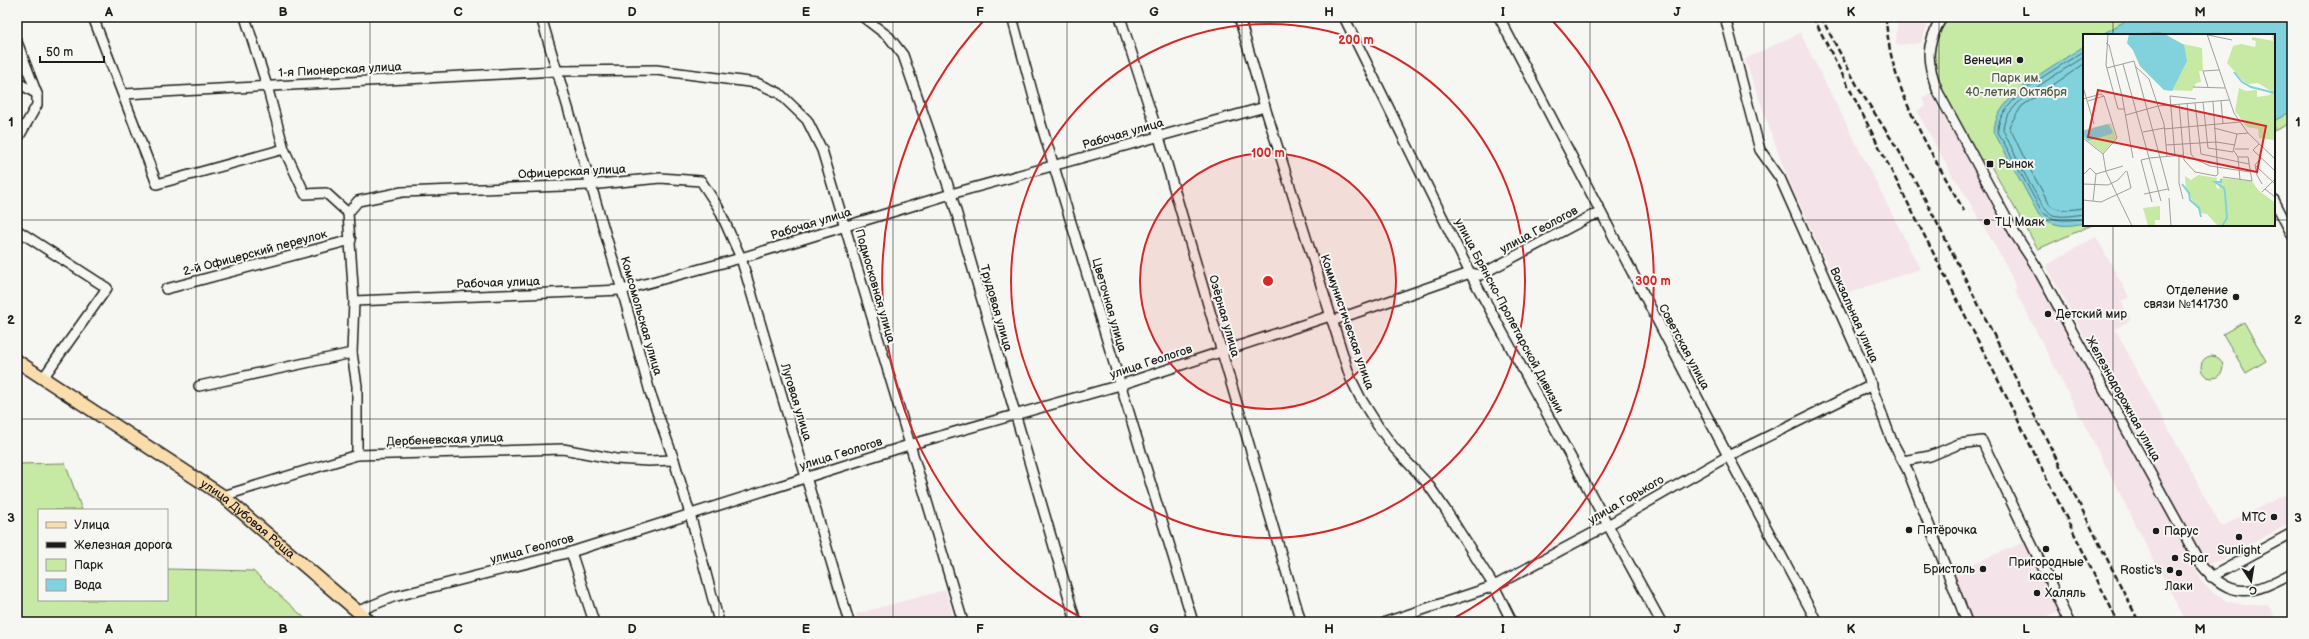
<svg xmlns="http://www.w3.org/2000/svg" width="2309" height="639" font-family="'Balsamiq Sans',sans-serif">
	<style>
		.built { fill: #f4e3e8 }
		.green { fill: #c6eaa4; stroke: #718360 }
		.water { fill: #81d2dd; stroke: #598990 }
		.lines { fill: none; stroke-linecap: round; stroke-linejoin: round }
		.shore { stroke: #446569; stroke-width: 1 }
		.minor-casing { stroke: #1c1c1c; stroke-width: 12 }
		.major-casing { stroke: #1c1c1c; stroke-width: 15 }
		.minor { stroke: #f6f6f2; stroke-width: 9 }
		.major { stroke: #fbddab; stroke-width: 12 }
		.rail { stroke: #1c1c1c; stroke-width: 2.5; stroke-dasharray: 6 3; stroke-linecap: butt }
		.grid { fill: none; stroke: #1c1c1c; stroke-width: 1; stroke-opacity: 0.55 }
		.ring { fill: none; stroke: #d62828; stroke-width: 2 }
		.poi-dot { fill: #1c1c1c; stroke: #f6f6f2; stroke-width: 1.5 }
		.labels { text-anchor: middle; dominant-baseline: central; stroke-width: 4; stroke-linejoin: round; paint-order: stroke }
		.poi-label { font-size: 12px; fill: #1c1c1c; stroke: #f6f6f2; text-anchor: start }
		.street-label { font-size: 12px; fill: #1c1c1c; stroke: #f6f6f2 }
		.park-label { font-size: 12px; fill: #4f5a45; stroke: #f6f6f2 }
		.inset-river { fill: none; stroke: #81d2dd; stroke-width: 2 }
		.inset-road { fill: none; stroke: #9f9f9c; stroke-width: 1 }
		.view { fill: #d62828; fill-opacity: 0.15; stroke: #d62828; stroke-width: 2 }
		.inset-edge { fill: none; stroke: #1c1c1c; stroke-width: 2 }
		.centre { fill: #d62828; stroke: #f6f6f2; stroke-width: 2 }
		.ring-label { font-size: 12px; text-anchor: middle; font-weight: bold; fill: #d62828; stroke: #f6f6f2; stroke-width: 4; stroke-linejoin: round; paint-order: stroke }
		.neatline { fill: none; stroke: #1c1c1c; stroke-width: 1.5 }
		.grid-label { font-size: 13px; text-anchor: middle; font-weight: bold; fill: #1c1c1c }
	</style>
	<rect width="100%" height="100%" fill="#f6f6f2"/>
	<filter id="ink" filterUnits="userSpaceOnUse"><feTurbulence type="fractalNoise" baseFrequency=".025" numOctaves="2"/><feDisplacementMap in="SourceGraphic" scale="8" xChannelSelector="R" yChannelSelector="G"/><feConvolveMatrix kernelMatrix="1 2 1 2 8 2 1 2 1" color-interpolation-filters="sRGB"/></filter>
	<g filter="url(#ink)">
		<g class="built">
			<polygon points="1898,17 1933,17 1927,26 1921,43 1896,45"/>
			<polygon points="1800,33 1920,269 1842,295 1786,174 1745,59"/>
			<polygon points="1931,94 2033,272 2038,276 2105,397 2203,583 2215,594 2229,602 2245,605 2268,604 2277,622 2186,622 2015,290 2017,289 2006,265 1959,184 1953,177 1917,111 1925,106 1922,97"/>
			<polygon points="2096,237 2129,297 2121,301 2131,320 2115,329 2221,527 2292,491 2292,522 2221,560 2209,563 2201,555 2046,265"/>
			<polygon points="2025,542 2058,612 2038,622 1967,622 1948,569 1970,565"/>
			<polygon points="945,590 955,622 859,622 856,614"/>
		</g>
		<g class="green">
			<path d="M 1949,17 L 2292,17 L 2292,122 L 2274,131 L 2274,35 L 2084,35 L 2084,225 L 2092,225 L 2038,249 L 1988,161 L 1980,159 C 1963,130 1930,85 1934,50 C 1935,38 1943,27 1949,17 Z"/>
			<polygon points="2244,322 2266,361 2246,373 2223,334"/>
			<circle cx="2212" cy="367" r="11"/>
			<polygon points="65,463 82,510 39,510 39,600 167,600 167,569 253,571 309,622 17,622 17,464"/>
			<polygon points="1419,617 1424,618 1426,622 1402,622"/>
		</g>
		<g class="water">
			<polygon points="2132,17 2292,17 2292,111 2274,121 2274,35 2101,35"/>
			<path d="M 2084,46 L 2084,223 C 2066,227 2053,227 2039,215 L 1994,132 C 1994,96 2056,65 2084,46 Z"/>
		</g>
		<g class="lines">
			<g class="shore">
				<path d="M 2084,51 C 2060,67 1996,99 1998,132 L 2042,212 C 2056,223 2067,220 2084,219"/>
				<path d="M 2084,57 C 2063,71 2002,103 2003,130 C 2011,146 2040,210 2053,215 C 2064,218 2074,215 2084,214"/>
				<path d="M 2084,64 L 2022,106 L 2009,126 L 2027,164 L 2050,205 C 2061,213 2072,209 2084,208"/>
			</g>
			<defs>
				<g id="minor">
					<polyline points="93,17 157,184 284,149"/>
					<polyline points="245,17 267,86 284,149 305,194 326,193 348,213"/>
					<polyline points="541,17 622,290 650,392 674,460 690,514 719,622"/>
					<polyline points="863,17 889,37 903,55 951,194 1076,622"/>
					<polyline points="1012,17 1041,124 1193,622"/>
					<polyline points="1120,17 1159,137 1301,622"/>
					<polyline points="1239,17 1265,107 1350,377 1361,399 1378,426 1395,449 1427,483 1445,509 1494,586 1512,622"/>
					<polyline points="1344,17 1470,273 1661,622"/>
					<polyline points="1499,17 1728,456 1817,622"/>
					<polyline points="1725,17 1760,150 1780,178 1864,366 1892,441 1908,471 1967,622"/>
					<path d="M 1942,17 C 1925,46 1926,61 1938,92 L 2015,234 L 2036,266 L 2200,563 C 2231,602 2253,594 2292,573"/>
					<polyline points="17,42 37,94 37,105 17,140"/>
					<polyline points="17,82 37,94"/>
					<polyline points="124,94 557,71 656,70 757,83 779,93 807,120 822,150 963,622"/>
					<polyline points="2274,200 2292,235"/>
					<polyline points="17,230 107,288 43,378"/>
					<polyline points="166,289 351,240"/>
					<polyline points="354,301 622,290 741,258 951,194 1265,107"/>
					<polyline points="1332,321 1470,273 1480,275 1591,216 1601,214"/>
					<polyline points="199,386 352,353"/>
					<polyline points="357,455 357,386 352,353 354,301 348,213 358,201 402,192 589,185 660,178 701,181 718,207 741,258 849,622"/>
					<polyline points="1903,461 1930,456 1959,444 1982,441 2069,622"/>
					<polyline points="223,496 357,455 563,449 616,459 648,461 674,460"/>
					<polyline points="571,552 594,622"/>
					<polyline points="2211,577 2292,533"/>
					<polyline points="358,611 393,597 571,552 909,445 1120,385 1330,316"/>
					<polyline points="1386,622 1494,586 1608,525 1728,456 1872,385"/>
				</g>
				<g id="major">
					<path id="s1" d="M 17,361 L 223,496 L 370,622"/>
				</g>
			</defs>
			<use href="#minor" class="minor-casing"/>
			<use href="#major" class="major-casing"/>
			<use href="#minor" class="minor"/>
			<use href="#major" class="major"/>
			<g class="rail">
				<polyline points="1813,17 1995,374 2118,622"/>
				<polyline points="1821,17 1859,89 1899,151 1925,199 2139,622"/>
				<path d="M 1886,17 C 1889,89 1930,149 1964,211"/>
			</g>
		</g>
	</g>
	<path class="grid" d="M 196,17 L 196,622M 370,17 L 370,622M 545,17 L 545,622M 719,17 L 719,622M 893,17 L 893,622M 1067,17 L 1067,622M 1242,17 L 1242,622M 1416,17 L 1416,622M 1590,17 L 1590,622M 1764,17 L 1764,622M 1939,17 L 1939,622M 2113,17 L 2113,35M 17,220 L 2084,220M 2274,220 L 2292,220M 2113,225 L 2113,622M 17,419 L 2292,419"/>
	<circle cx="1268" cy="281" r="128" fill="#d62828" fill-opacity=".12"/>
	<g class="ring">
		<circle cx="1268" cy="281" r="128"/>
		<circle cx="1268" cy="281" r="257"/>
		<path d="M1087 621A385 385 0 0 1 986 18M1550 18A385 385 0 0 1 1449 621"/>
	</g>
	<g class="poi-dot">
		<circle cx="2020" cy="60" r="4"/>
		<rect x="1986" y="160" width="8" height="8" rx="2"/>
		<circle cx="1987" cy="222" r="4"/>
		<circle cx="2236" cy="297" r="4"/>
		<circle cx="2048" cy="314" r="4"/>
		<circle cx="2274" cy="517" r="4"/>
		<circle cx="1909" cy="530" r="4"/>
		<circle cx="2156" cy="531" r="4"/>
		<circle cx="2239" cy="537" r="4"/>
		<circle cx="2046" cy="549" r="4"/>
		<circle cx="2175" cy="558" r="4"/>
		<circle cx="1983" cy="569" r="4"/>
		<circle cx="2170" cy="570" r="4"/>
		<circle cx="2179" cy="573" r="4"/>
		<circle cx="2037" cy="593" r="4"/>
	</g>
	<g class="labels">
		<g class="poi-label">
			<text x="2012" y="60" text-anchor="end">Венеция</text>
			<text x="1998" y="164">Рынок</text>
			<text x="1995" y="222">ТЦ Маяк</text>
			<text x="2228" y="290" text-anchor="end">Отделение<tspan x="2228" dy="14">связи №141730</tspan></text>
			<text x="2056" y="314">Детский мир</text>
			<text x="2266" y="517" text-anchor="end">МТС</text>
			<text x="1917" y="530">Пятёрочка</text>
			<text x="2164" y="531">Парус</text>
			<text x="2239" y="550" text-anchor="middle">Sunlight</text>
			<text x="2183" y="558">Spar</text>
			<text x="2046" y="562" text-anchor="middle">Пригородные<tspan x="2046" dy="14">кассы</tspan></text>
			<text x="1975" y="569" text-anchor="end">Бристоль</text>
			<text x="2162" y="570" text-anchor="end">Rostic's</text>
			<text x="2179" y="586" text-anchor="middle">Лаки</text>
			<text x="2045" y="593">Халяль</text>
		</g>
		<g class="street-label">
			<text transform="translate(340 70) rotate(-3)">1-я Пионерская улица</text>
			<text transform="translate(1123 134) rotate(-16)">Рабочая улица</text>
			<text transform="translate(572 172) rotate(-3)">Офицерская улица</text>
			<text transform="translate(811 224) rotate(-17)">Рабочая улица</text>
			<text transform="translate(1539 230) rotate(-28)">улица Геологов</text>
			<text transform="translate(255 253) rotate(-15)">2-й Офицерский переулок</text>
			<text transform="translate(498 283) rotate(-2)">Рабочая улица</text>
			<text transform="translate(875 286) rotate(74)">Подмосковная улица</text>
			<text transform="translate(1109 305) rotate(74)">Цветочная улица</text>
			<text transform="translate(996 308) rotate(74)">Трудовая улица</text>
			<text transform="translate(1854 315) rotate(66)">Вокзальная улица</text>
			<text transform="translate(641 316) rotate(74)">Комсомольская улица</text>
			<text transform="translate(1224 316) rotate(74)">Озёрная улица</text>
			<text transform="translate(1509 316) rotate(62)">улица Брянско-Пролетарской Дивизии</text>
			<text transform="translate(1347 322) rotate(71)">Коммунистическая улица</text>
			<text transform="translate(1684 347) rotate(62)">Советская улица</text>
			<text transform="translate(1151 362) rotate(-18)">улица Геологов</text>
			<text transform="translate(2123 399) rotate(61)">Железнодорожная улица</text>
			<text transform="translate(796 402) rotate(73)">Луговая улица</text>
			<text transform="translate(445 440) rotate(-2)">Дербеневская улица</text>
			<text transform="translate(841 454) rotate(-17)">улица Геологов</text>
			<text transform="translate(1626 500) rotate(-30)">улица Горького</text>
			<text stroke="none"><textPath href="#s1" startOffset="280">улица Дубовая Роща</textPath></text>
			<text transform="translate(532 549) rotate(-15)">улица Геологов</text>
		</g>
		<g class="park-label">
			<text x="2016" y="78">Парк им.<tspan x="2016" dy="14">40-летия Октября</tspan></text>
		</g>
	</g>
	<g transform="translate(2083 34)">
		<rect width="192" height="192" fill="#f6f6f2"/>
		<path d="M 61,0 L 83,1 L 100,10 L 119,14 L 120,37 L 116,37 L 118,48 L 113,49 L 109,57 L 81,56 L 57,32 L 50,16 L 44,9 ZM 189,0 L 192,0 L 192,120 L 191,106 L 176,104 L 175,95 L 164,93 L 152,77 L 156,54 L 163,57 L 174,56 L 174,63 L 187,61 L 188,57 L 175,49 L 165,50 L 160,47 L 144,29 L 150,12 L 158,10 L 172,13 L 173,7 L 169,6 L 169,3 L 190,7 ZM 28,89 L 33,104 L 20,119 L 0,103 L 0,96 ZM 115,141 L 134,144 L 133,153 L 137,156 L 135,151 L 138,144 L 169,147 L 175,156 L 191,168 L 192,192 L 135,192 L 124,180 L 118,179 L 103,157 L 102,142 L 108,146 ZM 77,172 L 77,186 L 72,186 L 72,192 L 65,192 L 60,174 Z" fill="#c6eaa4"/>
		<path d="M 46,0 L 83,1 L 101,11 L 104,27 L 89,57 L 81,56 L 57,32 L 50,16 L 44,9 ZM 25,90 L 30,98 L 28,100 L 5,107 L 0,101 L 0,97 Z" fill="#81d2dd"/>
		<path class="inset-river" d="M 151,38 L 159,48 L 168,53 L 192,59M 138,145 L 138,148 L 132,148 L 141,154 L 142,159 L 144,184 L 139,192M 99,150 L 106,159 L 107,166 L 116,174 L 118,183"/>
		<path class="inset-road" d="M 25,0 L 23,31 L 35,75 L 42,75M 124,0 L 151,79 L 165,99 L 192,125M 125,1 L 149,6M 23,9 L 26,11 L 39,62 L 50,124M 40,30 L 78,167M 53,33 L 66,45 L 81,90 L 84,122M 24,34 L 51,27 L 86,157M 0,53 L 11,90M 110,53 L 142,54M 125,53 L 120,37 L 136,36M 0,65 L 18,60 L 21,62M 5,67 L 21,62M 138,67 L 140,89M 120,68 L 125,114 L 150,118 L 154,100M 104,69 L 108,120 L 112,125 L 127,132 L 167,138M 112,69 L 118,120 L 166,130M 96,70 L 101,126 L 112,138 L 133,142 L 135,140 L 130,68M 43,81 L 75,72 L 146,66M 131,94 L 154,100 L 165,99M 81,95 L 157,88M 60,98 L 81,94M 0,104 L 20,120M 176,110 L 170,116 L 192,137M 83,111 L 133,108 L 152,111M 152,115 L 166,115M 151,117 L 155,123 L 157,146M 20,120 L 23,138 L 49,192M 20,120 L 34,104 L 21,62M 92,122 L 87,62 L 113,65M 96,122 L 96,149 L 100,165M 67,124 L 58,126 L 69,168M 67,124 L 100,121M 178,124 L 172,131 L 174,141 L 179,150M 173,132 L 192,150M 0,141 L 7,134 L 13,140 L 40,132M 140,143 L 169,147 L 165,123 L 155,123M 0,150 L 25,151 L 35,146 L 43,137M 182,155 L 192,163M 179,158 L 192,145M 61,160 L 85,155M 86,164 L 88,192M 0,166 L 18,168 L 48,154 L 44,137M 10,167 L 13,140"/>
		<path class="view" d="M 15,56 L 183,92 L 174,138 L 5,103 Z"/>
		<rect width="192" height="192" class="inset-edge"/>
	</g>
	<circle cx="1268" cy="281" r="6" class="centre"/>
	<g class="ring-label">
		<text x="1356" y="44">200 m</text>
		<text x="1268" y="157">100 m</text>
		<text x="1653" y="285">300 m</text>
	</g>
	<rect width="2309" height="639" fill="none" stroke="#f6f6f2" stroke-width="44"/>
	<rect x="38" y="509" width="130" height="92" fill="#f6f6f2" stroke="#9f9f9c"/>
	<rect x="46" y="522" width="20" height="6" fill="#fbddab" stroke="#9f9f9c"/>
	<text x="74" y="529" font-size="12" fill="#1c1c1c">Улица</text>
	<rect x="46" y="542" width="20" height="6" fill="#1c1c1c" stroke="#9f9f9c"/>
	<text x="74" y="549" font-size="12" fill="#1c1c1c">Железная дорога</text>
	<rect x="46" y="559" width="20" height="12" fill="#c6eaa4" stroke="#9f9f9c"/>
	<text x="74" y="569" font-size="12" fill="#1c1c1c">Парк</text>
	<rect x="46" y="579" width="20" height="12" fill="#81d2dd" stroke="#9f9f9c"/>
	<text x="74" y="589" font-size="12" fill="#1c1c1c">Вода</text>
	<g transform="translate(2251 581) rotate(168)" stroke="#f6f6f2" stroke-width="3" paint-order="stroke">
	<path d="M0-3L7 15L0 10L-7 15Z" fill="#1c1c1c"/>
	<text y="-6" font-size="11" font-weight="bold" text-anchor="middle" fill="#1c1c1c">С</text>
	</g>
	<path d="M40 56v6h64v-6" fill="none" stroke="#1c1c1c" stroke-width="2"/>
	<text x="46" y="56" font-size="12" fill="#1c1c1c" stroke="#f6f6f2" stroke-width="3" paint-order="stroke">50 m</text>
	<rect x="22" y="22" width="2265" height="595" class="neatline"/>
	<g class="grid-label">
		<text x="109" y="16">A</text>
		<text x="283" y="16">B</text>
		<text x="458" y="16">C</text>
		<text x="632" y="16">D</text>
		<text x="806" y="16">E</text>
		<text x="980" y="16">F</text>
		<text x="1154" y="16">G</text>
		<text x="1329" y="16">H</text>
		<text x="1503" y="16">I</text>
		<text x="1677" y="16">J</text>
		<text x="1851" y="16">K</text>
		<text x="2026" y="16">L</text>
		<text x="2200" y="16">M</text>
		<text x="11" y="126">1</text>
		<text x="2298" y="126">1</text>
		<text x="11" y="324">2</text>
		<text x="2298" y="324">2</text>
		<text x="11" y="522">3</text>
		<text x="2298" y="522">3</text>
		<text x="109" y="633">A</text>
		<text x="283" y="633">B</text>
		<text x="458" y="633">C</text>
		<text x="632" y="633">D</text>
		<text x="806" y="633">E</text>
		<text x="980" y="633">F</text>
		<text x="1154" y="633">G</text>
		<text x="1329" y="633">H</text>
		<text x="1503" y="633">I</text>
		<text x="1677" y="633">J</text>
		<text x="1851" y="633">K</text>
		<text x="2026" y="633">L</text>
		<text x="2200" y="633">M</text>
	</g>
</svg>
